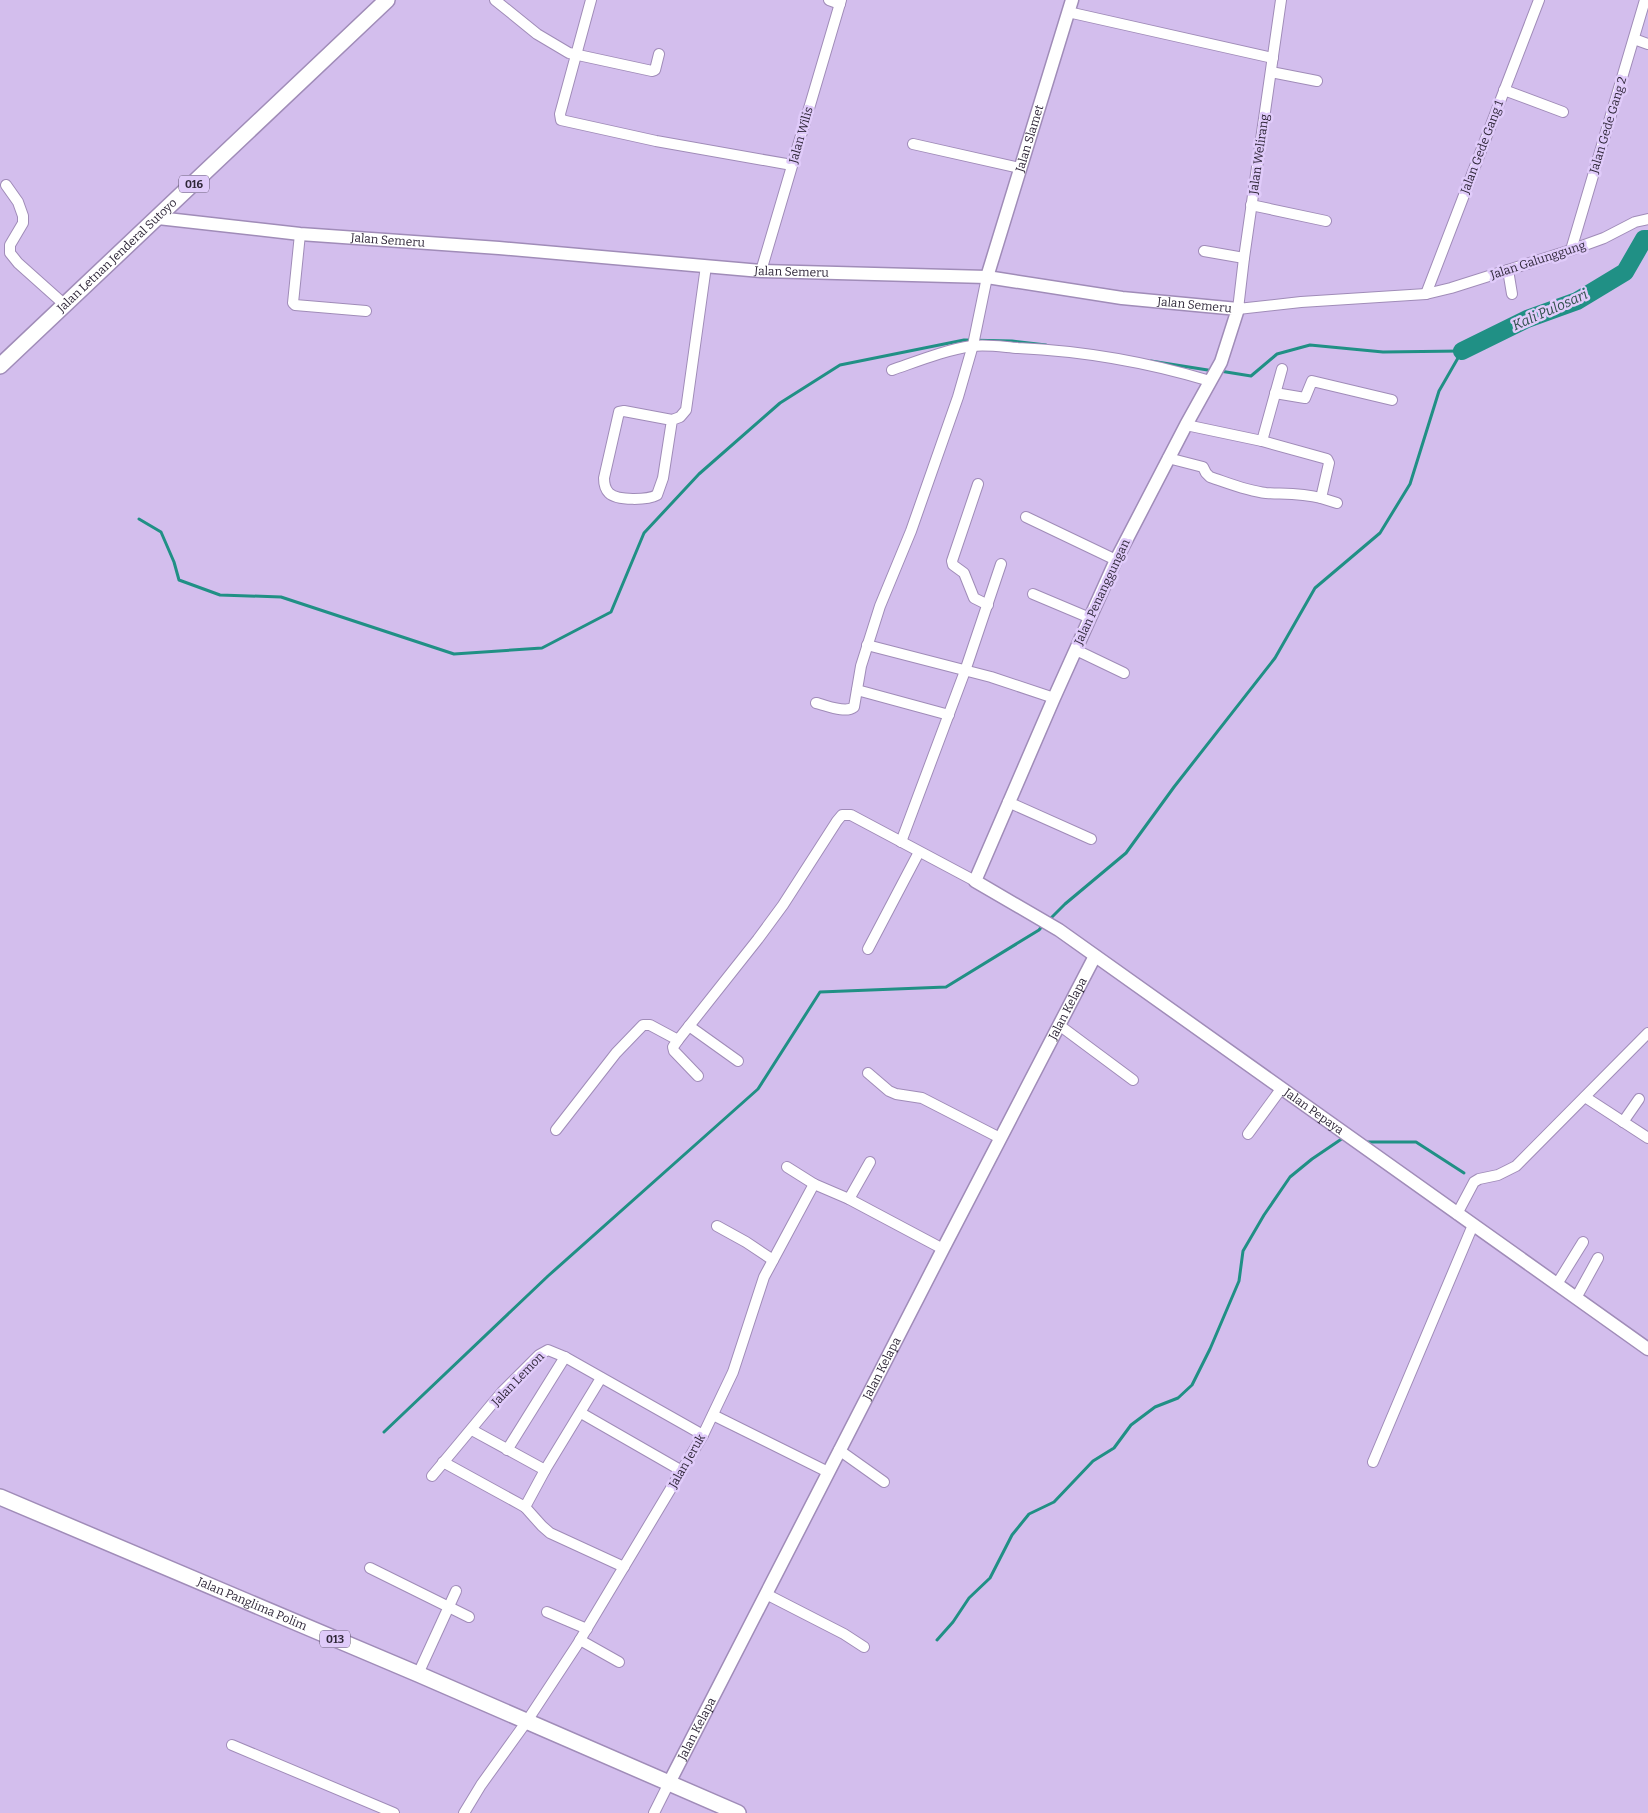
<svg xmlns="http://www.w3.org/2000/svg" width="1648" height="1813" font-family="Bitter,serif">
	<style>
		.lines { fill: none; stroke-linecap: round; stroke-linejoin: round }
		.stream { stroke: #209085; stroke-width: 3 }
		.river { stroke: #209085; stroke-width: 18 }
		.minor-casing { stroke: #a08cb8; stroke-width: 12 }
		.tertiary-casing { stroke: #a08cb8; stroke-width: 15 }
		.primary-casing { stroke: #a08cb8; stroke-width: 18 }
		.minor { stroke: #fff; stroke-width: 10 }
		.tertiary { stroke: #fff; stroke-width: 12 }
		.primary { stroke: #fff; stroke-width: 15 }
		.labels { text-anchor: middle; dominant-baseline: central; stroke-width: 5; stroke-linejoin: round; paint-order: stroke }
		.shield { fill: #e0cbfa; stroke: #635872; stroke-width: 1 }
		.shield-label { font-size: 11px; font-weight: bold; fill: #2e2638 }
		.street-label { font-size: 12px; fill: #2e2638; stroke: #e0cbfa }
		.water-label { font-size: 14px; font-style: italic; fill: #31514d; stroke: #e0cbfa }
	</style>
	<rect width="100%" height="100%" fill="#d3beed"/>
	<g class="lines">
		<g class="stream">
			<polyline points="1151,361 1214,371"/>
			<polyline points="1220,371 1251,376 1277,354 1310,345 1383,352 1461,351"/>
			<polyline points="139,519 161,532 174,562 179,580 220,595 281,597 454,654 542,648 611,612 644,533 699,474 780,403 840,365 964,340 1012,341 1046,345"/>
			<polyline points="1048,921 1065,904 1126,853 1174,787 1275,658 1315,588 1380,533 1410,484 1439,391 1462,351"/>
			<polyline points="1366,1142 1416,1142 1464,1173"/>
			<polyline points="384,1432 548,1276 758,1089 820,992 946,987 1039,930 1043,925"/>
			<polyline points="937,1640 953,1622 969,1598 990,1578 1012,1535 1029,1514 1054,1502 1093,1461 1114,1448 1131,1425 1155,1407 1178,1398 1192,1385 1210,1349 1239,1281 1243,1251 1264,1215 1290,1177 1312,1159 1343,1138"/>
		</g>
		<polyline class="river" points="1462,351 1527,319 1577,301 1625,272 1644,239 1648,239"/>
		<defs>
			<g id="minor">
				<polyline points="495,0 537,34 569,53 652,71 655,70 659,54"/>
				<polyline points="591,0 560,114 561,120 656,141 792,165"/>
				<polyline points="829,0 840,4"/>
				<polyline points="1281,0 1244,258 1238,309 1301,302 1426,294 1451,288 1571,250 1604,238 1635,222 1648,219"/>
				<polyline points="1068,12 1273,58"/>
				<polyline points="1634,39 1648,44"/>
				<polyline points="1271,72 1317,81"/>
				<polyline points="1504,90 1563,112"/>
				<polyline points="913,144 1020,168"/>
				<polyline points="6,185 18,202 23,216 23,223 10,245 10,253 18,263 65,305"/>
				<polyline points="1251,205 1326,221"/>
				<polyline points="300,234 293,303 295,305 366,311"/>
				<polyline points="1571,250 1645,0"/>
				<polyline points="1204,251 1244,258"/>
				<polyline points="1508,270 1512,294"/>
				<polyline points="761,271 841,0"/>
				<polyline points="1426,294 1539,0"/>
				<path d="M 892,370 C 918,361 945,350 972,346 C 987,344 1004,347 1018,348 C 1084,351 1147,362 1210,381"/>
				<polyline points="1275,393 1305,398 1312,381 1392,400"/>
				<path d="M 672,420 L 663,478 L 657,495 C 648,500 617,501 609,493 C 605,489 604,484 604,478 L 619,412 L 624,411 L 672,420 L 680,417 L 686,410 L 706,266"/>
				<polyline points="1186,425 1262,441 1282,369"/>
				<polyline points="1262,441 1327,459 1329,463 1321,498 1337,503"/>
				<path d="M 1168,458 L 1203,467 L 1206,473 L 1210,477 C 1228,483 1247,491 1266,493 C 1285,494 1302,493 1321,498"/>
				<polyline points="978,484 952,561 953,565 964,573 974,598 988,605"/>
				<polyline points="1026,517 1116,560"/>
				<polyline points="1033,594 1090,618"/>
				<polyline points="867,645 991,677 1054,698"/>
				<polyline points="1076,650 1124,673"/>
				<polyline points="857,690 949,715"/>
				<path d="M 816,703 C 826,705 845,714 854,707 L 861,666 L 880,606 L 911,531 L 958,397 L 973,345 L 987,277"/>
				<polyline points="1008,802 1091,839"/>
				<polyline points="901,842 965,671 1001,564"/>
				<polyline points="868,949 919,852"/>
				<polyline points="1059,1025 1133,1080"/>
				<polyline points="689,1026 738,1061"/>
				<polyline points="678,1040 673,1047 674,1051 698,1076"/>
				<polyline points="868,1073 889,1091 896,1094 922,1098 1000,1138"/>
				<polyline points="1585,1097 1648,1138"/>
				<polyline points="1623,1122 1639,1099"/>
				<polyline points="556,1130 616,1053 643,1025 650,1025 678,1040 758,939 783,905 837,821 842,815 851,815 975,881"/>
				<polyline points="1248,1134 1281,1089"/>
				<polyline points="787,1167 814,1184 849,1199 943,1249"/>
				<polyline points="849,1199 870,1162"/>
				<polyline points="1457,1214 1474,1182 1479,1179 1498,1175 1516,1166 1648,1033"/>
				<polyline points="717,1226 746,1242 773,1260"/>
				<polyline points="1557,1284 1583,1242"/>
				<polyline points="1576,1298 1598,1258"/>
				<polyline points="601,1378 545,1470 525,1507 542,1526 550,1533 624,1567"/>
				<polyline points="581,1413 682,1471"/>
				<polyline points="713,1415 828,1472"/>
				<polyline points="472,1430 545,1470"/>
				<polyline points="507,1450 565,1357"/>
				<polyline points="839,1450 884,1482"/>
				<polyline points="443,1462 525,1507"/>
				<polyline points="1373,1462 1473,1225"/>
				<polyline points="432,1476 502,1392 539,1355 548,1350 565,1357 703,1435"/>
				<polyline points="370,1568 469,1617"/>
				<polyline points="766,1594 844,1634 864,1647"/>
				<polyline points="547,1612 587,1629"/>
				<polyline points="580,1640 619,1662"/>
				<polyline points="418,1674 456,1591"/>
				<polyline points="232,1745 394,1813"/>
				<polyline points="464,1813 481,1785 527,1721 577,1645 703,1435 733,1372 764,1277 814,1184"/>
				<polyline points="654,1813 669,1783"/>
			</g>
			<g id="tertiary">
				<path id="s1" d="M 158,218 L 300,234 L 499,248 L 761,271 L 987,277 L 1122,298 L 1238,309 L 1221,362 L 1186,425 L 1116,560 L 1054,698 L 975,881 L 1059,930 L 1648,1349"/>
				<path id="s2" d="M 987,277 L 1072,0"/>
				<path id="s3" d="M 669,1783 L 943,1249 L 1095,956"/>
			</g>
			<g id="primary">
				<path id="s4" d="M 0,366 L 387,0"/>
				<path id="s5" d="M 0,1497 L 418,1674 L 738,1813"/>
			</g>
		</defs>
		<use href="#minor" class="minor-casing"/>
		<use href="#tertiary" class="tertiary-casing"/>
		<use href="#primary" class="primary-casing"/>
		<use href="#minor" class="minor"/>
		<use href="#tertiary" class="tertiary"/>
		<use href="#primary" class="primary"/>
	</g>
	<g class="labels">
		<g class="shield">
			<rect x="179" y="175.5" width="30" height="17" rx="4"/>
			<rect x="320" y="1630.5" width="30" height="17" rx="4"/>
		</g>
		<g class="shield-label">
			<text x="194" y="184">016</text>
			<text x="335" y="1639">013</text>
		</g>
		<g class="street-label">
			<text transform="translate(1608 125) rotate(-73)">Jalan Gede Gang 2</text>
			<text transform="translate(801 135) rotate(-74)">Jalan Wilis</text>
			<text stroke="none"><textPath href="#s2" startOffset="145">Jalan Slamet</textPath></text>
			<text transform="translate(1482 147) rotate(-69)">Jalan Gede Gang 1</text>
			<text transform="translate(1259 154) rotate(-82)">Jalan Welirang</text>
			<text stroke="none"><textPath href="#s1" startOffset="231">Jalan Semeru</textPath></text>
			<text stroke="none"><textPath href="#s4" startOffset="161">Jalan Letnan Jenderal Sutoyo</textPath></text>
			<text transform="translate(1538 260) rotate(-18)">Jalan Galunggung</text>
			<text stroke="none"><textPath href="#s1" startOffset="636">Jalan Semeru</textPath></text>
			<text stroke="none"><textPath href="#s1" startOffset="1041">Jalan Semeru</textPath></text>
			<text transform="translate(1102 592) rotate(-65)">Jalan Penanggungan</text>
			<text stroke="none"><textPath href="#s3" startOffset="871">Jalan Kelapa</textPath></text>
			<text stroke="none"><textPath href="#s1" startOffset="2125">Jalan Pepaya</textPath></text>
			<text stroke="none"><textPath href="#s3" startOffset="466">Jalan Kelapa</textPath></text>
			<text transform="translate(518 1379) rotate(-46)">Jalan Lemon</text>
			<text transform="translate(687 1461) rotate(-60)">Jalan Jeruk</text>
			<text stroke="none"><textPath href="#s5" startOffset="274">Jalan Panglima Polim</textPath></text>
			<text stroke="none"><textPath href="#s3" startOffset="61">Jalan Kelapa</textPath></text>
		</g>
		<g class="water-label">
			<text transform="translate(1550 310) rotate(-24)">Kali Pulosari</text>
		</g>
	</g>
</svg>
